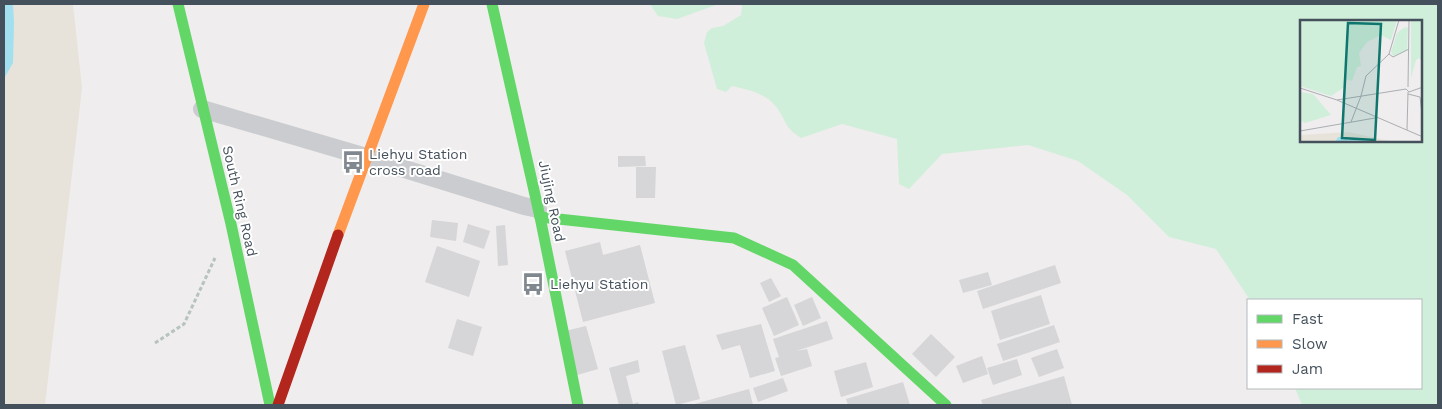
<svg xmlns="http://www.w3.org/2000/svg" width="1442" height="409" font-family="'Work Sans',sans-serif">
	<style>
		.green { fill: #d0efdb; fill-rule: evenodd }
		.sand { fill: #e7e3db }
		.water { fill: #a3e0ef }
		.building { fill: #d6d5d7 }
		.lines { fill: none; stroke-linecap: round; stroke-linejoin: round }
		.path { stroke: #b6c3bf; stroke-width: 3; stroke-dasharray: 4 2.5; stroke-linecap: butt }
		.street { stroke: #cacccf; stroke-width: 18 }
		.fast { stroke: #63d668; stroke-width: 11 }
		.slow { stroke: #ff974d; stroke-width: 11 }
		.jam { stroke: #b3261e; stroke-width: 11 }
		.labels { text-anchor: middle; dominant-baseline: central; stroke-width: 4; stroke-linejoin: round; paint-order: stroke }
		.poi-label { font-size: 14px; fill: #44505b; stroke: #fff; text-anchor: start }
		.street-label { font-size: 14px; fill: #44505b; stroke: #fff }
		.inset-road { fill: none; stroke: #abaeb3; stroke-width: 1 }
		.view { fill: #0f766e; fill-opacity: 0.15; stroke: #0f766e; stroke-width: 2.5 }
		.inset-edge { fill: none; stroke: #44505b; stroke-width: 2.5 }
	</style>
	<rect width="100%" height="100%" fill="#efeded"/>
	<g class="green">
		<polygon points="650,4 719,4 677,19 658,16"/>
		<path d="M 740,4 L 1438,4 L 1438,405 L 1302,405 L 1295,388 L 1421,388 L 1421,300 L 1250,300 L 1216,249 L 1169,237 L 1127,195 L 1078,161 L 1028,145 L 942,154 L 909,189 L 899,184 L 897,139 L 842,124 L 801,138 C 785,127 789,127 779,111 C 769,94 750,90 732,86 L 726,92 L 717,89 L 704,43 L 707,32 L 712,28 L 723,26 L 741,15 L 742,6 ZM 1301,21 L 1421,21 L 1421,141 L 1301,141 Z"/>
	</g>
	<polygon class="sand" points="4,4 73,4 82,88 45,405 4,405"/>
	<polygon class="water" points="4,4 13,4 14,22 13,63 5,77"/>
	<g class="building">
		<polygon points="618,156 645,156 646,166 618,167"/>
		<polygon points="636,167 656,167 655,198 636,198"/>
		<polygon points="432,220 458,223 456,241 430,237"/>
		<polygon points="468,224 490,231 484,249 463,242"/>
		<polygon points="505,225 508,265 498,266 496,226"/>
		<polygon points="600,242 603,255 640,245 655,303 583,322 565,251"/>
		<polygon points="437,246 480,261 469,297 425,282"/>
		<polygon points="1055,265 1061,283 983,309 977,291"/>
		<polygon points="988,272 992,285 963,293 959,280"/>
		<polygon points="771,278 781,296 769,302 760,283"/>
		<polygon points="1041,295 1050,324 1000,340 991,311"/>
		<polygon points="787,297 799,325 774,336 762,308"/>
		<polygon points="812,297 821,318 803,326 794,305"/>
		<polygon points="457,319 482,327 473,356 448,348"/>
		<polygon points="827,321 833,339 796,351 807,349 812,366 781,376 775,358 779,357 773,339"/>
		<polygon points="761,324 775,371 750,378 740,345 722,350 716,335"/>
		<polygon points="1054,325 1060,342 1003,361 997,344"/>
		<polygon points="586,326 598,369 577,375 565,331"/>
		<polygon points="931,334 955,357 936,377 912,354"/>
		<polygon points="685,345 700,399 676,405 662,351"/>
		<polygon points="1057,349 1064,368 1039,377 1031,358"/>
		<polygon points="982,356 988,374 963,383 956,366"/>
		<polygon points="1017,359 1022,375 993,385 987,368"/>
		<polygon points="638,360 640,372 626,376 633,404 638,402 639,405 619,405 609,368"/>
		<polygon points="866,362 873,387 841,397 834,371"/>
		<polygon points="1064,376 1072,405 983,405 981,400"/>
		<polygon points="783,378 788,391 758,402 753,388"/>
		<polygon points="903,382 910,405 848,405 846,399"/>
		<polygon points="749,389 753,405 691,405"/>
	</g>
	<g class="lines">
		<polyline class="path" points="155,343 184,324 215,258"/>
		<polyline class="street" points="202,109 366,157 524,206 538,209"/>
		<g class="fast">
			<polyline points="178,4 231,224 270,405"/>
			<polyline points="492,4 540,217 578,405"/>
			<polyline points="540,217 734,238 793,265 946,405"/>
		</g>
		<polyline class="slow" points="338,235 424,4"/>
		<polyline class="jam" points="278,405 338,235"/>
	</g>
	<defs>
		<symbol id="bus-bare" viewBox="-9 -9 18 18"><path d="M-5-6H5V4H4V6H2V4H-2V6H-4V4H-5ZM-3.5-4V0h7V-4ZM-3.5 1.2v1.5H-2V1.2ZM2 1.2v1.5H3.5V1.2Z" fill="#80878e" stroke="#fff" stroke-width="2.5" paint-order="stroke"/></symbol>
	</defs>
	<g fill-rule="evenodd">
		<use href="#bus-bare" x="337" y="146" width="32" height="32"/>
		<use href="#bus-bare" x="517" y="268" width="32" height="32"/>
	</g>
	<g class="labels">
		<g class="poi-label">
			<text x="369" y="154">Liehyu Station<tspan x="369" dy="16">cross road</tspan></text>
			<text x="550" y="284">Liehyu Station</text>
		</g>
		<g class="street-label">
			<text transform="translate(240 201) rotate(77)">South Ring Road</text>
			<text transform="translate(552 201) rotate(78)">Jiujing Road</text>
		</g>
	</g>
	<g transform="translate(1300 20)">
		<rect width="122" height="122" fill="#efeded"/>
		<path d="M 0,0 L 97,0 L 91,20 L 81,15 L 67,22 L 59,33 L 61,46 L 57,47 L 52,61 L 45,59 L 46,66 L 31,76 L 0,66 ZM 111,0 L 122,0 L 122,42 L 119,38 L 116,40 L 111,58 ZM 105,7 L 108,8 L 107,31 L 93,36 L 91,32 L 97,13 ZM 0,72 L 13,74 L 31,95 L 5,103 L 0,100 Z" fill="#d0efdb"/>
		<path d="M 49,112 L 94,122 L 0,122 L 0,115 Z" fill="#e7e3db"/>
		<path d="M 38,117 L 47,117 L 48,121 L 51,118 L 77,122 L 35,122 Z" fill="#a3e0ef"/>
		<path class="inset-road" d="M 89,34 L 93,37 L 109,29M 108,67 L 109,0M 0,68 L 37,80 L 106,69 L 109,72 L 123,67M 108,74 L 120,77 L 122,94M 61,76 L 66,56 L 89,34 L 99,0M 37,80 L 123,117M 51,102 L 61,76M 107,110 L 108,72M 0,111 L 75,98"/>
		<path class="view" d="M 48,3 L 81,4 L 75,120 L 42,118 Z"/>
		<rect width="122" height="122" class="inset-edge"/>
	</g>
	<rect width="1442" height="409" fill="none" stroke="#44505b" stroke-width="10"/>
	<rect x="1247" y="299" width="175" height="90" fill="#ffffff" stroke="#b4b9bd"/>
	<rect x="1257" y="315" width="25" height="8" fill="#63d668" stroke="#b4b9bd"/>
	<text x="1292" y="324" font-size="15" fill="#44505b">Fast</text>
	<rect x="1257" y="340" width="25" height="8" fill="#ff974d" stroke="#b4b9bd"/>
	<text x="1292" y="349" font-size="15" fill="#44505b">Slow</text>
	<rect x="1257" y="365" width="25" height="8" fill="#b3261e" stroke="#b4b9bd"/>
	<text x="1292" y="374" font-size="15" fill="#44505b">Jam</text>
</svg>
